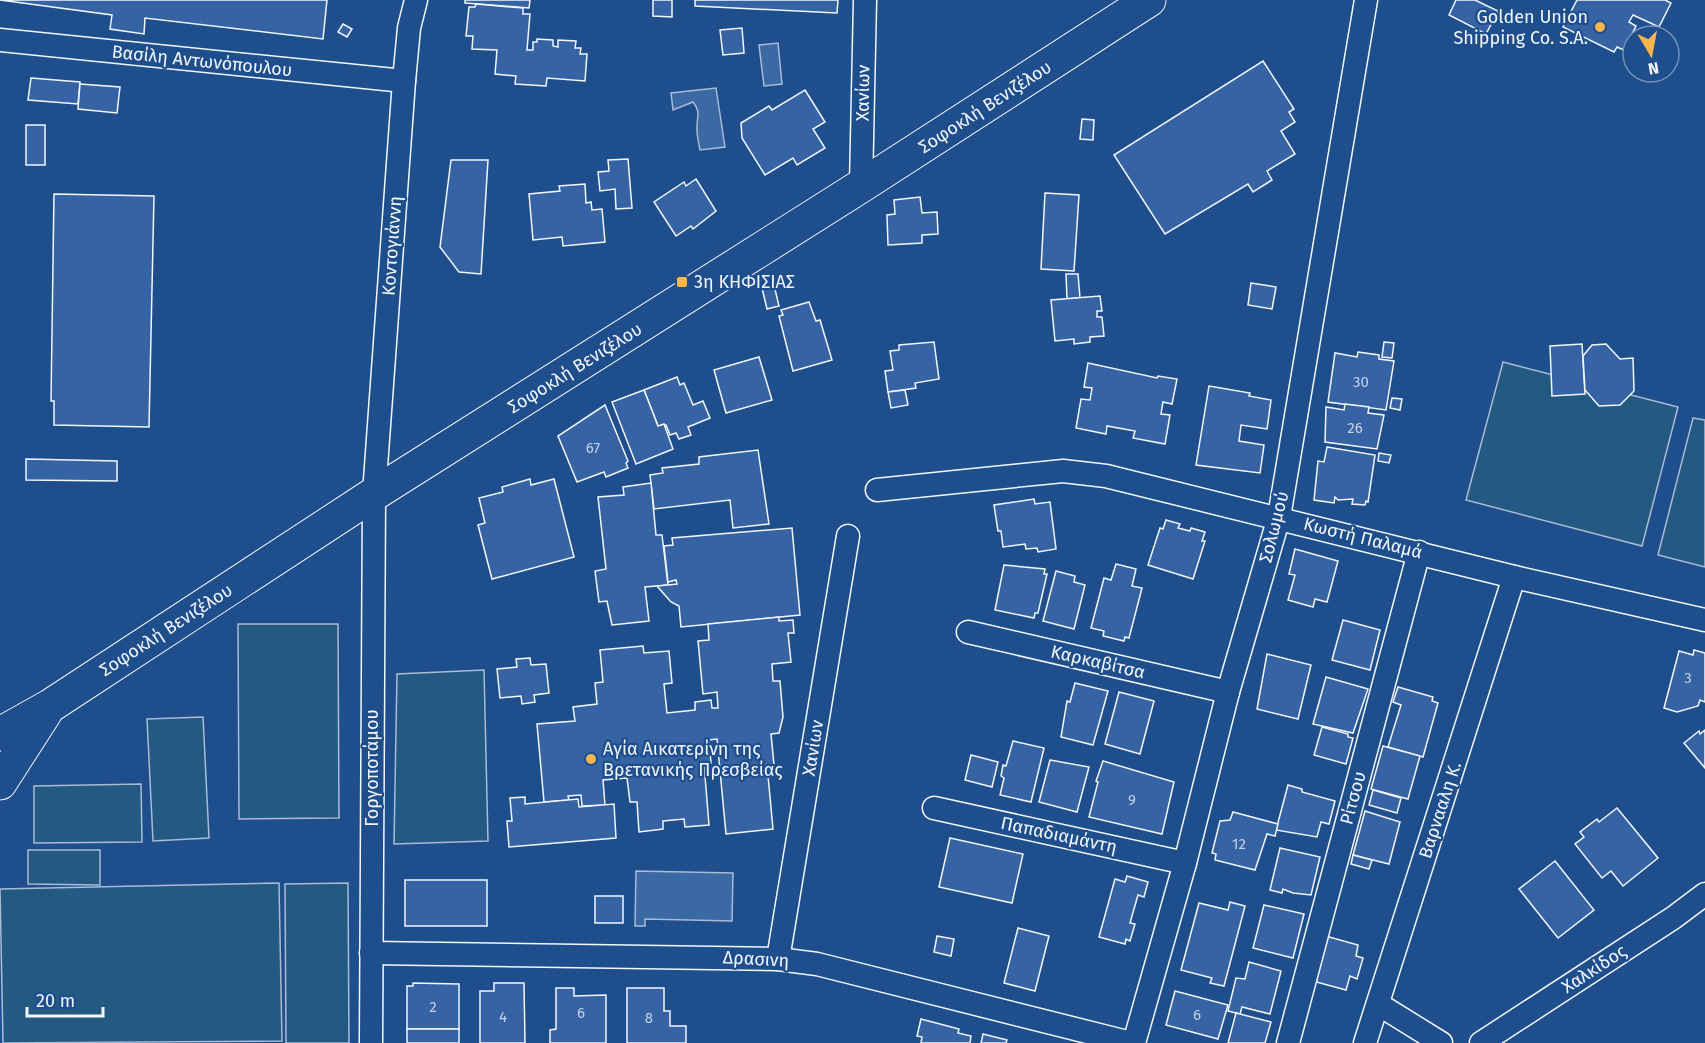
<svg xmlns="http://www.w3.org/2000/svg" width="1705" height="1043" font-family="'Fira Sans',sans-serif">
	<style>
		.green { fill: #245a82; stroke: #a8bbd7; stroke-width: 1.5 }
		.water { fill: #3b69a3; stroke: #a8bbd7; stroke-width: 1.5 }
		.building { fill: #3563a3; stroke: #f2f6ff; stroke-width: 1.5 }
		.lines { fill: none; stroke-linecap: round; stroke-linejoin: round }
		.minor-casing { stroke: #f2f6ff; stroke-width: 25 }
		.secondary-casing { stroke: #f2f6ff; stroke-width: 35 }
		.minor { stroke: #1f4e8c; stroke-width: 22 }
		.secondary { stroke: #1f4e8c; stroke-width: 33 }
		.poi-dot { fill: #ffb74d; stroke: #1f4e8c; stroke-width: 2 }
		.labels { text-anchor: middle; dominant-baseline: central; stroke-width: 4.5; stroke-linejoin: round; paint-order: stroke }
		.number-label { font-size: 15px; fill: #c3d1e8 }
		.poi-label { font-size: 18px; fill: #f2f6ff; stroke: #1f4e8c; text-anchor: start }
		.street-label { font-size: 18px; fill: #f2f6ff; stroke: #1f4e8c }
	</style>
	<rect width="100%" height="100%" fill="#1f4e8c"/>
	<g class="green">
		<polygon points="1503,362 1678,407 1642,546 1466,500"/>
		<polygon points="1693,418 1705,420 1705,567 1658,555"/>
		<polygon points="238,624 338,624 339,818 239,819"/>
		<polygon points="484,670 488,841 394,844 397,674"/>
		<polygon points="203,717 209,838 153,841 147,719"/>
		<polygon points="141,784 142,842 34,843 34,786"/>
		<polygon points="28,850 100,850 100,885 28,884"/>
		<polygon points="279,883 282,1041 3,1043 0,889"/>
		<polygon points="348,883 349,1043 286,1043 285,884"/>
	</g>
	<g class="water">
		<polygon points="778,43 782,84 764,86 759,45"/>
		<path d="M 716,88 L 725,147 L 700,150 C 699,144 697,137 697,130 C 696,118 702,113 693,102 L 673,110 L 671,93 Z"/>
		<polygon points="636,871 733,873 732,921 645,919 645,926 635,926"/>
	</g>
	<g class="building">
		<polygon points="0,0 327,0 323,39 145,18 144,34 110,29 112,15"/>
		<polygon points="465,0 530,0 529,8 465,3"/>
		<polygon points="653,0 672,0 672,17 653,16"/>
		<polygon points="695,0 838,0 837,13 695,6"/>
		<polygon points="1456,0 1475,0 1498,11 1486,34 1449,15"/>
		<polygon points="1577,0 1665,0 1671,3 1659,27 1633,15 1629,22 1636,26 1624,50 1617,47 1614,52 1563,27"/>
		<polygon points="476,4 523,8 523,14 530,14 527,50 533,50 533,42 537,42 537,39 553,40 553,46 558,47 558,40 576,41 575,48 581,48 580,54 587,54 585,81 547,78 546,86 515,84 516,76 495,74 497,50 472,49 473,36 466,36 469,7 475,7"/>
		<polygon points="343,24 352,29 347,37 338,32"/>
		<polygon points="742,28 744,53 723,55 720,30"/>
		<polygon points="1263,61 1294,109 1289,112 1295,122 1281,131 1295,154 1267,171 1272,180 1253,192 1248,184 1165,234 1114,155"/>
		<polygon points="31,78 80,82 78,104 28,100"/>
		<polygon points="80,84 120,87 117,113 78,109"/>
		<polygon points="805,90 825,122 813,129 825,148 797,165 793,158 765,175 742,138 741,123 769,106 772,110"/>
		<polygon points="1082,119 1094,120 1093,140 1080,139"/>
		<rect x="26" y="125" width="19" height="40"/>
		<polygon points="628,159 632,208 616,209 615,189 600,191 598,172 609,171 608,160"/>
		<polygon points="451,160 488,160 481,274 459,272 440,247"/>
		<polygon points="696,179 716,211 693,229 691,226 676,236 654,202 684,182 686,186"/>
		<polygon points="585,184 586,203 591,202 592,210 602,209 605,242 563,246 562,237 533,240 529,194 560,191 559,186"/>
		<polygon points="1045,193 1079,195 1074,271 1041,269"/>
		<polygon points="54,194 154,196 149,427 54,425 54,401 51,401"/>
		<polygon points="920,197 922,213 937,212 938,234 922,235 922,243 888,245 887,215 895,214 894,200"/>
		<polygon points="1066,274 1078,274 1080,298 1067,299"/>
		<polygon points="1251,283 1276,287 1272,309 1248,305"/>
		<polygon points="774,285 779,306 767,309 762,288"/>
		<polygon points="1100,296 1102,311 1097,311 1097,317 1102,317 1104,336 1090,337 1090,342 1074,344 1074,339 1055,341 1051,300"/>
		<polygon points="809,302 816,321 820,320 832,360 793,371 779,316 783,315 781,310"/>
		<polygon points="934,342 939,379 915,383 916,388 888,392 885,371 893,370 890,351 899,350 899,345"/>
		<polygon points="1384,342 1394,343 1392,358 1382,357"/>
		<polygon points="1582,344 1585,394 1552,396 1550,346"/>
		<polygon points="1606,344 1620,359 1633,358 1634,391 1620,405 1599,406 1585,390 1583,356 1592,345"/>
		<polygon points="1358,352 1379,355 1379,359 1394,361 1386,410 1328,402 1335,353 1357,357"/>
		<polygon points="759,357 772,400 726,413 714,370"/>
		<polygon points="1088,363 1157,378 1158,376 1177,379 1172,404 1163,402 1161,414 1170,415 1165,444 1133,438 1135,431 1107,426 1106,434 1076,428 1081,399 1090,400 1092,388 1084,387"/>
		<polygon points="677,377 680,385 684,383 693,405 703,401 710,418 688,427 691,435 679,439 676,433 670,435 666,425 658,426 644,390"/>
		<polygon points="1209,386 1250,393 1249,396 1271,400 1267,429 1241,425 1239,441 1264,445 1260,473 1196,465"/>
		<polygon points="644,390 658,426 664,424 673,449 636,464 612,402"/>
		<polygon points="905,390 908,405 891,408 888,392"/>
		<polygon points="1392,398 1402,399 1400,410 1390,408"/>
		<polygon points="1345,404 1369,407 1368,413 1384,415 1377,449 1325,442 1326,407 1344,410"/>
		<polygon points="605,405 628,461 626,463 628,468 606,477 604,472 577,482 558,436"/>
		<polygon points="1327,447 1375,455 1368,502 1366,501 1365,505 1352,504 1353,499 1338,500 1335,497 1334,503 1314,500 1318,461 1324,462"/>
		<polygon points="758,450 769,524 733,528 730,500 654,509 650,475 663,473 662,468 699,464 699,457"/>
		<polygon points="1379,453 1391,455 1389,463 1378,461"/>
		<polygon points="26,459 117,461 117,481 26,480"/>
		<polygon points="530,479 531,485 554,479 574,557 492,579 478,525 485,523 479,498 503,492 502,487"/>
		<polygon points="651,483 656,535 662,535 668,585 645,587 649,621 612,625 607,601 599,602 595,571 606,569 598,497 624,495 623,487"/>
		<polygon points="1034,499 1035,504 1050,502 1056,549 1038,552 1037,548 1026,549 1025,544 1003,547 1001,531 998,531 994,505"/>
		<polygon points="1166,520 1180,524 1178,528 1190,531 1191,528 1205,532 1202,541 1205,541 1193,579 1148,565 1160,528 1163,529"/>
		<polygon points="792,528 800,615 681,627 679,606 671,602 657,586 677,584 676,580 668,582 664,546 673,545 672,538"/>
		<polygon points="1295,549 1338,561 1327,602 1315,599 1313,607 1288,600 1295,575 1289,574"/>
		<polygon points="1116,564 1136,569 1132,586 1142,588 1129,638 1125,637 1124,641 1103,636 1104,631 1091,628 1104,578 1111,580"/>
		<polygon points="1004,565 1045,569 1044,574 1047,574 1038,613 1035,613 1034,618 995,610"/>
		<polygon points="1056,571 1075,576 1074,582 1085,585 1074,629 1043,621"/>
		<polygon points="779,617 779,621 793,620 794,633 788,633 791,662 772,664 773,681 780,681 783,717 779,733 771,734 774,765 767,765 773,829 726,834 717,739 709,740 711,763 704,764 709,825 685,827 684,819 663,821 663,829 639,832 637,802 630,802 627,778 603,780 605,805 582,806 581,795 568,796 569,800 544,802 537,724 575,721 573,707 597,704 595,683 603,682 600,650 643,646 644,653 669,651 672,683 664,684 667,713 695,710 695,702 711,700 712,708 718,708 717,692 703,694 698,641 709,640 708,624"/>
		<polygon points="1343,620 1380,630 1370,670 1332,660"/>
		<polygon points="1694,650 1705,653 1705,702 1700,700 1698,706 1677,712 1664,708 1679,651 1693,655"/>
		<polygon points="1267,654 1311,665 1298,719 1257,709"/>
		<polygon points="530,658 531,665 546,664 549,693 534,695 535,702 522,704 521,696 500,698 497,669 517,667 516,659"/>
		<polygon points="1326,677 1368,689 1353,733 1313,724"/>
		<polygon points="1075,683 1108,691 1093,745 1061,737 1067,701 1070,702"/>
		<polygon points="1398,687 1433,697 1432,701 1438,703 1423,757 1388,747 1401,705 1393,702"/>
		<polygon points="1119,692 1154,701 1140,754 1105,744"/>
		<polygon points="1322,727 1348,734 1348,737 1353,738 1346,764 1314,755"/>
		<polygon points="1705,730 1705,768 1684,743 1699,731 1700,734"/>
		<polygon points="1013,741 1044,748 1031,802 1000,795 1004,778 1001,776 1003,765 1006,766"/>
		<polygon points="1383,746 1420,756 1408,799 1371,789"/>
		<polygon points="971,755 998,762 992,787 965,780"/>
		<polygon points="1050,760 1089,767 1077,812 1039,802"/>
		<polygon points="1103,761 1174,782 1162,834 1089,817 1098,782 1096,781"/>
		<polygon points="1288,785 1302,789 1302,792 1335,801 1329,824 1321,822 1317,837 1276,830"/>
		<polygon points="1373,790 1401,798 1397,813 1369,805"/>
		<polygon points="525,797 525,804 578,799 579,807 614,804 616,838 509,847 507,821 512,821 510,798"/>
		<polygon points="1617,808 1658,858 1623,886 1611,871 1602,878 1575,844 1584,837 1580,832 1597,819 1599,822"/>
		<polygon points="1365,811 1400,822 1389,864 1353,855"/>
		<polygon points="1233,812 1278,824 1275,836 1267,834 1255,870 1215,860 1216,854 1212,853 1220,821 1230,820"/>
		<polygon points="950,838 1023,854 1012,903 939,887"/>
		<polygon points="1280,848 1320,857 1311,895 1293,893 1283,889 1282,893 1270,890"/>
		<polygon points="1353,855 1372,860 1369,869 1351,864"/>
		<polygon points="1555,861 1594,910 1558,938 1519,889"/>
		<polygon points="1127,876 1148,882 1144,897 1138,895 1130,923 1135,924 1130,941 1126,939 1125,944 1099,937 1115,879 1125,882"/>
		<rect x="405" y="880" width="82" height="46"/>
		<rect x="595" y="896" width="28" height="27"/>
		<polygon points="1230,902 1245,906 1224,986 1210,983 1212,978 1181,970 1199,903 1228,910"/>
		<polygon points="1264,905 1304,914 1293,958 1253,948"/>
		<polygon points="1018,928 1049,936 1035,991 1004,983"/>
		<polygon points="1322,935 1358,945 1356,956 1363,958 1357,979 1350,976 1346,990 1309,980"/>
		<polygon points="937,936 954,939 951,956 934,952"/>
		<polygon points="1249,962 1281,971 1270,1014 1242,1007 1240,1014 1228,1011 1236,978 1245,979"/>
		<polygon points="413,983 459,984 459,1029 407,1029 407,986 413,986"/>
		<polygon points="494,983 524,983 525,1043 480,1043 480,991 494,991"/>
		<polygon points="556,988 574,988 574,996 606,995 606,1043 550,1043 550,1030 556,1029"/>
		<polygon points="627,988 664,988 664,1011 670,1011 670,1026 686,1026 686,1043 627,1043"/>
		<polygon points="1175,991 1228,1005 1218,1039 1166,1025"/>
		<polygon points="1236,1013 1271,1022 1265,1043 1228,1043"/>
		<polygon points="921,1019 959,1029 958,1033 971,1036 970,1043 921,1043 922,1037 917,1036"/>
		<rect x="407" y="1029" width="52" height="14"/>
		<polygon points="983,1034 1007,1040 1006,1043 981,1043"/>
	</g>
	<g class="lines">
		<defs>
			<g id="minor">
				<polyline points="0,40 404,81"/>
				<polyline points="861,186 865,0"/>
				<polyline points="877,490 1063,471 1106,476 1514,577 1705,620"/>
				<polyline points="968,632 1228,692"/>
				<polyline points="934,808 1185,863"/>
				<polyline points="371,953 778,959 817,964 1131,1043"/>
				<polyline points="778,959 848,536"/>
				<polyline points="1378,1004 1441,1043"/>
				<polyline points="371,1043 374,494 404,81 409,28 416,0"/>
				<polyline points="1134,1043 1185,863 1228,692 1279,517 1366,0"/>
				<polyline points="1288,1043 1419,552"/>
				<polyline points="1365,1043 1514,577"/>
				<polyline points="1481,1043 1673,918 1705,894"/>
			</g>
			<g id="secondary">
				<polyline points="0,734 50,706 374,494 861,186 1149,0"/>
				<polyline points="0,783 45,713"/>
			</g>
		</defs>
		<use href="#minor" class="minor-casing"/>
		<use href="#secondary" class="secondary-casing"/>
		<use href="#minor" class="minor"/>
		<use href="#secondary" class="secondary"/>
	</g>
	<g class="poi-dot">
		<circle cx="1600" cy="27" r="6"/>
		<rect x="676" y="276" width="12" height="12" rx="3"/>
		<circle cx="591" cy="759" r="6"/>
	</g>
	<g class="labels">
		<g class="number-label">
			<text x="1361" y="382">30</text>
			<text x="1355" y="428">26</text>
			<text x="593" y="448">67</text>
			<text x="1688" y="678">3</text>
			<text x="1132" y="800">9</text>
			<text x="1239" y="844">12</text>
			<text x="433" y="1007">2</text>
			<text x="581" y="1013">6</text>
			<text x="1197" y="1015">6</text>
			<text x="503" y="1017">4</text>
			<text x="649" y="1018">8</text>
		</g>
		<g class="poi-label">
			<text x="1588" y="17" text-anchor="end">Golden Union<tspan x="1588" dy="21">Shipping Co. S.A.</tspan></text>
			<text x="694" y="282">3η ΚΗΦΙΣΙΑΣ</text>
			<text x="603" y="749">Αγία Αικατερίνη της<tspan x="603" dy="21">Βρετανικής Πρεσβείας</tspan></text>
		</g>
		<g class="street-label">
			<text transform="translate(202 61) rotate(6)">Βασίλη Αντωνόπουλου</text>
			<text transform="translate(863 93) rotate(-89)">Χανίων</text>
			<text transform="translate(985 107) rotate(-33)">Σοφοκλή Βενιζέλου</text>
			<text transform="translate(392 246) rotate(-86)">Κοντογιάννη</text>
			<text transform="translate(575 368) rotate(-32)">Σοφοκλή Βενιζέλου</text>
			<text transform="translate(1274 527) rotate(-76)">Σολωμού</text>
			<text transform="translate(1363 538) rotate(14)">Κωστή Παλαμά</text>
			<text transform="translate(166 630) rotate(-33)">Σοφοκλή Βενιζέλου</text>
			<text transform="translate(1098 662) rotate(13)">Καρκαβίτσα</text>
			<text transform="translate(813 748) rotate(-81)">Χανίων</text>
			<text transform="translate(372 768) rotate(-90)">Γοργοποτάμου</text>
			<text transform="translate(1353 798) rotate(-75)">Ρίτσου</text>
			<text transform="translate(1440 810) rotate(-72)">Βαρνααλη Κ.</text>
			<text transform="translate(1059 835) rotate(12)">Παπαδιαμάντη</text>
			<text transform="translate(756 959) rotate(3)">Δρασινη</text>
			<text transform="translate(1594 969) rotate(-33)">Χαλκίδος</text>
		</g>
	</g>
	<g transform="translate(1651 54) rotate(170)"><circle r="28" fill="#1f4e8c" stroke="#7391ba" stroke-width="1.5"/>
	<path d="M0-4.5L10 22L0 15L-10 22Z" fill="#ffb74d"/>
	<text y="-9" font-size="16" font-weight="bold" text-anchor="middle" fill="#f2f6ff">N</text>
	</g>
	<path d="M27 1007v9h76v-9" fill="none" stroke="#f2f6ff" stroke-width="3"/>
	<text x="36" y="1007" font-size="18" fill="#f2f6ff" stroke="#1f4e8c" stroke-width="4.5" paint-order="stroke">20 m</text>
</svg>
